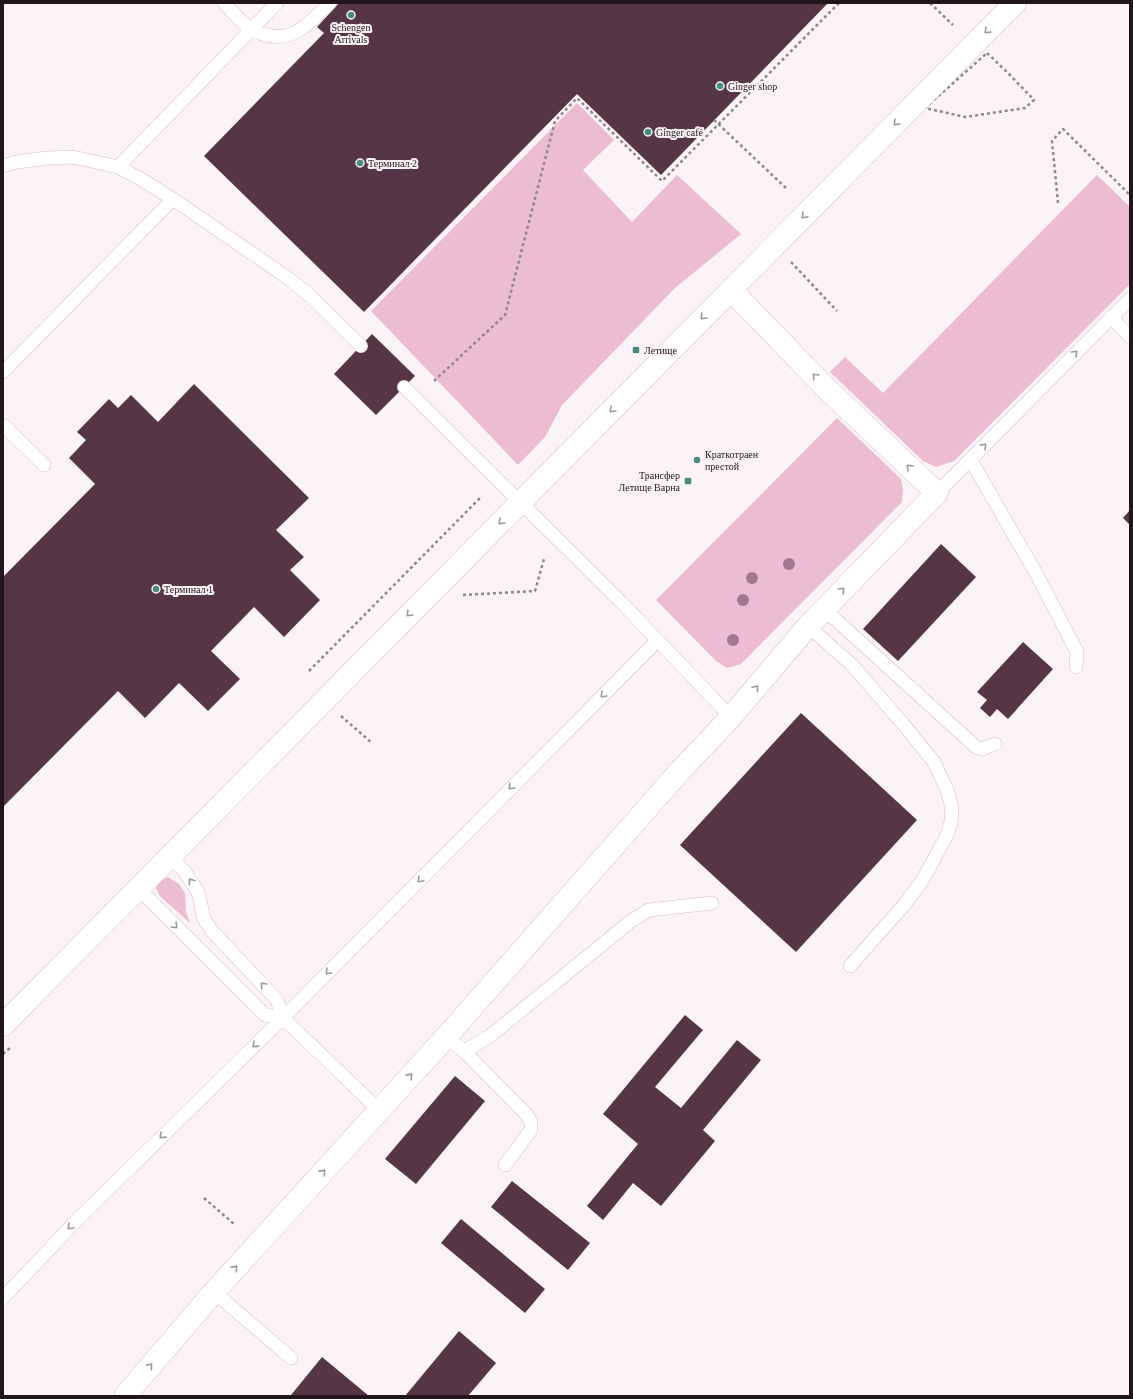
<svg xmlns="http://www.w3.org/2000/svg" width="1133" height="1399" font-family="Georgia,serif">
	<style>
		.green { fill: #ecbcd2 }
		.building { fill: #563645 }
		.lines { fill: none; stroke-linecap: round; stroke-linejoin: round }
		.service-casing { stroke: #deb7c9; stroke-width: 14 }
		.minor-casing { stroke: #deb7c9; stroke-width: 23 }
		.path { stroke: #91868b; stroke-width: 2.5; stroke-dasharray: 3 3; stroke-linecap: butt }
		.service { stroke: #fff; stroke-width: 13 }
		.minor { stroke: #fff; stroke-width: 22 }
		.tree { fill: #a27790 }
		.oneway { stroke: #9c9698 }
		.poi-dot { fill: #488c80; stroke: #fbf3f6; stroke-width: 1.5 }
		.labels { text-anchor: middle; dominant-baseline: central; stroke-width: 4; stroke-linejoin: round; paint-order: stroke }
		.poi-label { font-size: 10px; fill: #22151b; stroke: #fbf3f6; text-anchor: start }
	</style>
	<rect width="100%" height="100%" fill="#fbf3f6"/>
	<g class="green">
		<polygon points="577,103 614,140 583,170 632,222 677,175 741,234 675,288 562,405 545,437 518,465 371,311"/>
		<polygon points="1097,175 1130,207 1130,284 954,461 936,467 923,461 830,372 845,357 883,393"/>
		<polygon points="837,418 901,479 903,489 902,502 741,664 727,668 716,661 656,600"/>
		<path d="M 168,877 L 179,884 L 185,893 L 186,912 L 190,923 L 160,896 L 156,889 C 158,882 161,879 168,877 Z"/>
	</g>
	<g class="building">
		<polygon points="339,3 828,3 661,175 577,94 364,312 204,156 324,33 317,27"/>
		<polygon points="372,334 415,376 376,415 334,374"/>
		<polygon points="194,384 309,498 276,530 304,557 290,570 320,600 284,637 254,607 211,651 240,679 208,711 179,683 145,718 118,691 3,807 3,577 95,484 69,458 86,440 77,432 109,399 118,408 131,395 158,422"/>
		<polygon points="1130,510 1130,525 1123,518"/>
		<polygon points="941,544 976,577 898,661 863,629"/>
		<polygon points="1023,642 1053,669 1008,719 997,709 990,717 980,708 987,700 977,692"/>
		<polygon points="801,713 917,820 796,952 680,845"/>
		<polygon points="685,1015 703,1030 655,1087 681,1108 737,1040 761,1060 703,1130 715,1141 661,1206 633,1183 603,1220 587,1206 638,1144 603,1114"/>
		<polygon points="455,1076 485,1101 416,1184 385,1159"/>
		<polygon points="512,1181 590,1243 568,1270 491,1207"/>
		<polygon points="461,1219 545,1289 525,1313 441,1243"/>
		<polygon points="459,1331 496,1363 468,1396 405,1396"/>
		<polygon points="322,1357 369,1396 293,1396 291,1395"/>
	</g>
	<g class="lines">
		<defs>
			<g id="service">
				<path d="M 224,3 C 232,11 241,22 250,29 C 253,31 258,32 262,34 C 292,44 310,23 330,3"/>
				<polyline points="3,166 17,162 47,158 73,157 118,167 139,178 173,199 285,276 307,293 361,346"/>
				<polyline points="118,167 277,3"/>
				<polyline points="1111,317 1130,337"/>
				<polyline points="3,372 173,199"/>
				<polyline points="404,387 622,603 731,717"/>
				<polyline points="3,425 44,465"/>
				<polyline points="970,459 1036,573 1077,652 1076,667"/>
				<polyline points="937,493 1130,299"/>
				<polyline points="824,609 976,747 982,749 995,744"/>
				<polyline points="808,626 852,665 904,725 934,762 947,790 952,807 951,822 947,835 922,881 904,905 850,966"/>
				<polyline points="170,856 185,872 198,892 204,919 212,931 277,1000 283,1018 379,1110"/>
				<polyline points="138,888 265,1015 283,1018"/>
				<polyline points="446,1037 464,1051 490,1036 631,921 649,910 712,903"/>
				<polyline points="464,1051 527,1115 531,1122 531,1130 505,1165"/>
				<polyline points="214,1292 291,1358"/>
				<polyline points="3,1298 76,1221 283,1018 657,641"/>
			</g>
			<g id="minor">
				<polyline points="3,1025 1015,3"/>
				<polyline points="125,1396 214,1292 446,1037 680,771 731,717 808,626 937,493 831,393 731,290"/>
			</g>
		</defs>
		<use href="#service" class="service-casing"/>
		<use href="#minor" class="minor-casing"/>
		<g class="path">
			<polyline points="930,3 953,25"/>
			<polygon points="987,53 1008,73 1034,100 1025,108 965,117 925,108"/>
			<polyline points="714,120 787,189"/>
			<polyline points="1058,203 1052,141 1063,129 1130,195"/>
			<polyline points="791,262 837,311"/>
			<polyline points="434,381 505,315 555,121 577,98 662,181 839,3"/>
			<polyline points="463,595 535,591 544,559"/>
			<polyline points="309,671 482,496"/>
			<polyline points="341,716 372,743"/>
			<polyline points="3,1054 10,1048"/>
			<polyline points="204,1198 234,1224"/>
		</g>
		<use href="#service" class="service"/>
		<use href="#minor" class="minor"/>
	</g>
	<g class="tree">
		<circle cx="789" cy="564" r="6"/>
		<circle cx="752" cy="578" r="6"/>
		<circle cx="743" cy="600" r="6"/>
		<circle cx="733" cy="640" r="6"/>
	</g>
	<defs><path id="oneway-chevron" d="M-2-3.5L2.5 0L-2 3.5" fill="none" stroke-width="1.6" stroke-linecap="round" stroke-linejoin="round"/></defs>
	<g class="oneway">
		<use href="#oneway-chevron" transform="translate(987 31) rotate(135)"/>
		<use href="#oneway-chevron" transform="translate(896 123) rotate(135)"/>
		<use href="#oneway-chevron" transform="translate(804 216) rotate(135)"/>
		<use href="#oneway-chevron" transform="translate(703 317) rotate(135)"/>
		<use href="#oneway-chevron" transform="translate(1075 353) rotate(-45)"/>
		<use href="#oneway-chevron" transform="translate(815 376) rotate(-135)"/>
		<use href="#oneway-chevron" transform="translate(612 410) rotate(135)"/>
		<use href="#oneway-chevron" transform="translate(984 446) rotate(-45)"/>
		<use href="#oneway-chevron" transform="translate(909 467) rotate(-136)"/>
		<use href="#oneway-chevron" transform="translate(501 522) rotate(135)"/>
		<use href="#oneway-chevron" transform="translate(842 590) rotate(-46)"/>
		<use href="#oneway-chevron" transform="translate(409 614) rotate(135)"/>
		<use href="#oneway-chevron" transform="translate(756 688) rotate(-50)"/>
		<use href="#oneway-chevron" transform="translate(603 695) rotate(135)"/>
		<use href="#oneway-chevron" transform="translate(511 787) rotate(135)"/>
		<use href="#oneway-chevron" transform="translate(420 880) rotate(135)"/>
		<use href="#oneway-chevron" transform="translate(191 881) rotate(-124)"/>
		<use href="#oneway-chevron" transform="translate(175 926) rotate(45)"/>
		<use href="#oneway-chevron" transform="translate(328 972) rotate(135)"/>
		<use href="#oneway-chevron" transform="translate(263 985) rotate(-134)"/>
		<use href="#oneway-chevron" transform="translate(255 1045) rotate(136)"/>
		<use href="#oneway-chevron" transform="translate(410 1076) rotate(-48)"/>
		<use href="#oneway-chevron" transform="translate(162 1136) rotate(136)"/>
		<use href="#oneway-chevron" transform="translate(323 1172) rotate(-48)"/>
		<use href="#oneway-chevron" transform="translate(70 1227) rotate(134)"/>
		<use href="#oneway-chevron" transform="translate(235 1268) rotate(-48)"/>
		<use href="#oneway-chevron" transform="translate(150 1366) rotate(-49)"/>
	</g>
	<g class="poi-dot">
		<circle cx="351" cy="15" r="4"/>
		<circle cx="720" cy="86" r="4"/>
		<circle cx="648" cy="132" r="4"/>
		<circle cx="360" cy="163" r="4"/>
		<rect x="632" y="346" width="8" height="8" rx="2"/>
		<circle cx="697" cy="460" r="4"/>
		<rect x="684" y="477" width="8" height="8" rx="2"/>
		<circle cx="156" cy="589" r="4"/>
	</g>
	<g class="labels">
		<g class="poi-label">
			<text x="351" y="27" text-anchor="middle">Schengen<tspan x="351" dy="12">Arrivals</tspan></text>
			<text x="728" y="86">Ginger shop</text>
			<text x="656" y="132">Ginger café</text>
			<text x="368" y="163">Терминал 2</text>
			<text x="644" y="350">Летище</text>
			<text x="705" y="454">Краткотраен<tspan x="705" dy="12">престой</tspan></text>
			<text x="680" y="475" text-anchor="end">Трансфер<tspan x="680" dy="12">Летище Варна</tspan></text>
			<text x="164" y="589">Терминал 1</text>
		</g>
	</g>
	<rect width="1133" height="1399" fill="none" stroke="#22151b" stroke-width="8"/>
</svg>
